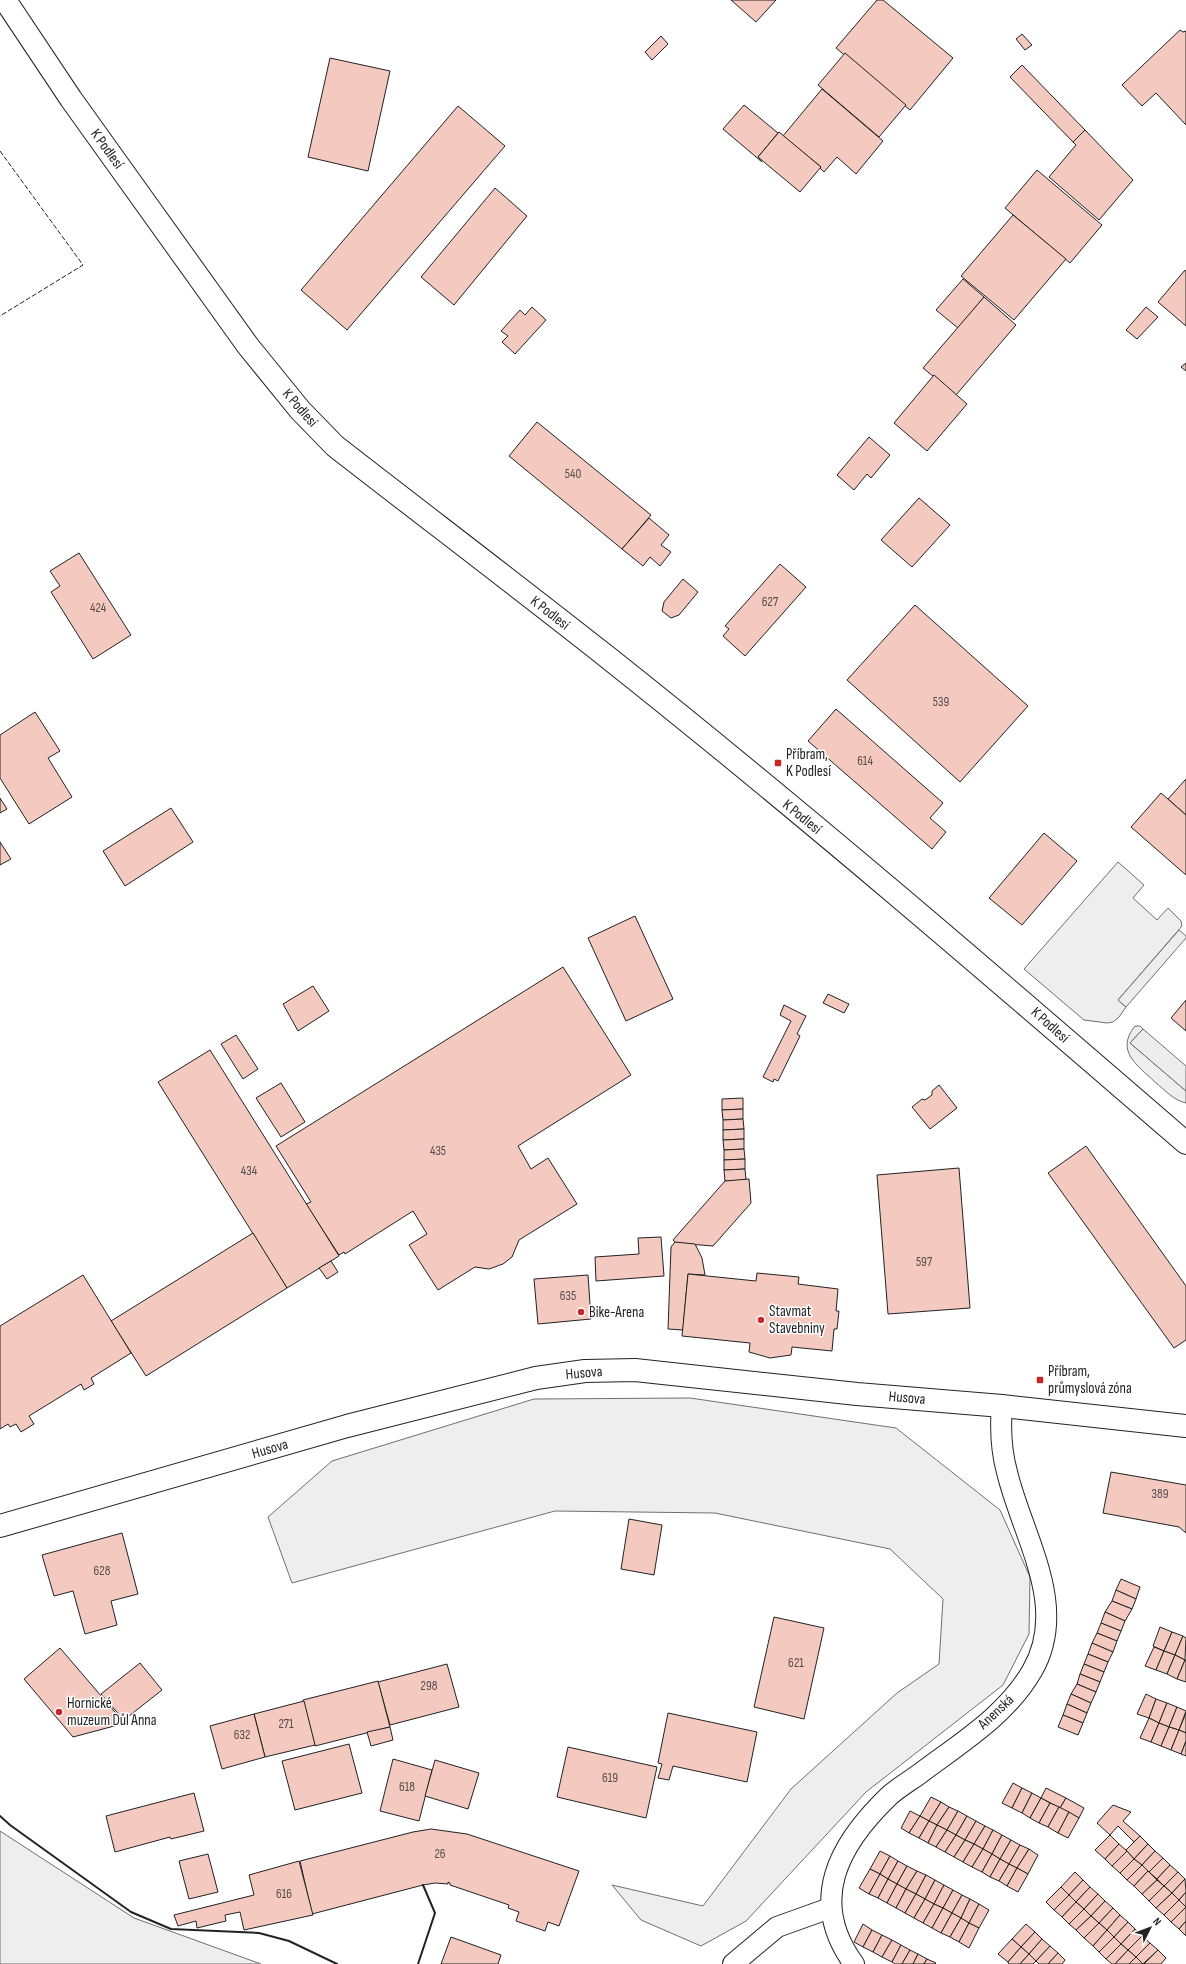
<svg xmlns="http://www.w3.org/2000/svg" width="1186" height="1964" font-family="'Sofia Sans Condensed',sans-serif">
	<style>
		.green { fill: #eee; stroke: #6f6f6f }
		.parking { fill: #ededed; stroke: #6f6f6f }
		.building { fill: #f3c9c0; stroke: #222 }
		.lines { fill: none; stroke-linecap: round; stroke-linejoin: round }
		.street-casing { stroke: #222; stroke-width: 22 }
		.secondary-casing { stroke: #222; stroke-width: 24 }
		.primary-casing { stroke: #222; stroke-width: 24 }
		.street { stroke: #fff; stroke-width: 20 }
		.secondary { stroke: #fff; stroke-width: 22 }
		.primary { stroke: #fff; stroke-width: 22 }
		.fence { stroke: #222; stroke-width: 1; stroke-dasharray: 5 2; stroke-linecap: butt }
		.wall { stroke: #222; stroke-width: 2 }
		.poi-dot { fill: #c62828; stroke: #fff; stroke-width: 1.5 }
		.labels { text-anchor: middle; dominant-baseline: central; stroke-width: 3; stroke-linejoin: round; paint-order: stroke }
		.number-label { font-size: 13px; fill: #564c4a }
		.street-label { font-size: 15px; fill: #222; stroke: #fff }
		.poi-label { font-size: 15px; fill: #222; stroke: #fff; text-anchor: start }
	</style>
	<rect width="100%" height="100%" fill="#fff"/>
	<g class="green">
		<polygon points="1118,862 1144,885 1133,898 1157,920 1168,908 1181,921 1182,926 1118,1000 1126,1007 1119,1017 1113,1022 1107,1023 1084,1020 1024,969"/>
		<path d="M 1135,1026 L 1140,1026 L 1143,1029 L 1130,1043 L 1186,1091 L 1186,1103 C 1173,1100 1165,1090 1155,1082 C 1137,1065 1115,1051 1135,1026 Z"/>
		<polygon points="690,1398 896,1428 1000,1510 1030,1577 1029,1634 1003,1685 866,1792 746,1921 701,1946 641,1920 612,1885 703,1906 791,1789 897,1693 939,1664 943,1599 890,1549 715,1513 555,1511 292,1583 268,1517 332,1461 534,1399"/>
		<polygon points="0,1831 134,1918 261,1964 0,1964"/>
	</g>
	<g class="parking">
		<polygon points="1179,930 1186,936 1186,938 1126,1007 1118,1000"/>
		<polygon points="1143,1029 1186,1066 1186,1091 1130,1043"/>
	</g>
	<g class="building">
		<polygon points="731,0 776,0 756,22"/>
		<polygon points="877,0 883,0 953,58 910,110 836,48"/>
		<polygon points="1180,30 1183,32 1186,31 1186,125 1156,93 1142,106 1122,85"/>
		<polygon points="1022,34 1032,45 1025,50 1016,39"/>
		<polygon points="661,36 668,44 652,60 645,52"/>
		<polygon points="845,53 906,105 879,137 818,85"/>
		<polygon points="330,58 390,71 368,171 308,157"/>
		<polygon points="1022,65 1085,130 1073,142 1010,77"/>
		<polygon points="822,89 883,141 856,174 837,157 824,172 820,168 821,167 783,136"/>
		<polygon points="744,105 778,133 758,157 762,162 723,129"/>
		<polygon points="458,106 505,146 347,330 301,290"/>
		<polygon points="1085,130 1133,180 1099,220 1049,177 1076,145 1073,142"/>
		<polygon points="779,132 821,167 800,192 758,157"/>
		<polygon points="1037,170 1102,225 1070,263 1005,208"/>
		<polygon points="495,188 527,216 454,305 421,277"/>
		<polygon points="1013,215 1066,259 1014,320 961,276"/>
		<polygon points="1185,270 1186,272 1186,326 1158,302"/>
		<polygon points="963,279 984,297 958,328 936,310"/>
		<polygon points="984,297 1016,325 956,395 923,368"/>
		<polygon points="532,307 546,320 515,354 502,342 508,336 501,331 520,310 525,315"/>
		<polygon points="1146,307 1158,317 1137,339 1126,330"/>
		<polygon points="1186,363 1186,371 1181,367"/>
		<polygon points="934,375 967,404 927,451 894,423"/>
		<polygon points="537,422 651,515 622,549 509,456"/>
		<polygon points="869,437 890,455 871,478 867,474 854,490 837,475"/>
		<polygon points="919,498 950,525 912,567 881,540"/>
		<polygon points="649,518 669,535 661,545 671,552 660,566 650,557 643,566 622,549"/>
		<polygon points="79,553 131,635 93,659 51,592 60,586 50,571"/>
		<polygon points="780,564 806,587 745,656 723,636 729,629 725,626"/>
		<polygon points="683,579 698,592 679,615 671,618 662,611 664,602"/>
		<polygon points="915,605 1028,706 960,782 847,680"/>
		<polygon points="836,709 943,803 930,818 946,832 932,849 808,741"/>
		<polygon points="35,712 60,751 48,758 72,797 29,824 0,778 0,735"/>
		<polygon points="1186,779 1186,815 1168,799"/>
		<polygon points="1161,793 1186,815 1186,875 1131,827"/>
		<polygon points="0,798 7,809 0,813"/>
		<polygon points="171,808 193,842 125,886 103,851"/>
		<polygon points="1044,833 1077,861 1022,925 989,898"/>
		<polygon points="0,842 11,859 0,865"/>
		<polygon points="635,916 673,999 626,1021 588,938"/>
		<polygon points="563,967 631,1075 518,1146 531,1169 548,1158 577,1204 519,1240 512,1257 503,1264 489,1269 475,1267 438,1290 409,1245 427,1234 413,1211 345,1254 344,1252 339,1255 306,1204 311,1202 276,1146"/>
		<polygon points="313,986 329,1011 298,1031 283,1004"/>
		<polygon points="828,994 849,1004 844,1013 823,1003"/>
		<polygon points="1186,1000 1186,1031 1171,1018"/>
		<polygon points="784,1005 806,1016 797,1034 800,1036 778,1081 774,1079 773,1082 763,1077 791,1021 780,1015"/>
		<polygon points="236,1035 258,1069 243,1079 221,1044"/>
		<polygon points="210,1050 339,1256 287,1288 158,1082"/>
		<polygon points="281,1083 305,1122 281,1137 256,1098"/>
		<polygon points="939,1085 957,1108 930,1129 912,1107 922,1099 925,1100 932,1095 932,1091"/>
		<polygon points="743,1098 743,1109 722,1110 722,1099"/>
		<polygon points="743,1109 743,1119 723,1120 722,1110"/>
		<polygon points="743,1119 744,1129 723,1130 723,1120"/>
		<polygon points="744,1129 744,1139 723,1140 723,1130"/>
		<polygon points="744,1139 744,1149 724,1150 723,1140"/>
		<polygon points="1086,1146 1186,1286 1186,1340 1174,1348 1048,1173"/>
		<polygon points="744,1149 745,1159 724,1160 724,1150"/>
		<polygon points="745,1159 745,1169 724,1170 724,1160"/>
		<polygon points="959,1168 970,1308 888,1314 877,1175"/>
		<polygon points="745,1169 746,1180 725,1181 724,1170"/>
		<polygon points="749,1179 751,1203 713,1246 676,1243 673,1240 725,1181"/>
		<polygon points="253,1233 287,1288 146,1376 111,1321"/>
		<polygon points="661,1237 664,1276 596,1281 595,1257 639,1254 638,1238"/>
		<polygon points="675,1242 695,1244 702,1258 705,1275 688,1274 683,1330 668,1329 671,1247"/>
		<polygon points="331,1261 338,1272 327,1279 319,1268"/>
		<polygon points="757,1273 799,1277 798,1284 838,1289 836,1311 839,1311 837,1329 834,1329 832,1351 792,1347 791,1355 770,1358 749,1352 750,1343 682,1336 688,1274 756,1281"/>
		<polygon points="83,1275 131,1353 91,1378 94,1384 84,1390 81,1384 29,1416 34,1424 21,1432 16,1424 10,1427 8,1424 0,1429 0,1326"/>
		<polygon points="588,1275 591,1319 538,1324 534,1279"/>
		<polygon points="1111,1472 1186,1485 1186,1533 1179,1527 1103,1513"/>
		<polygon points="629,1519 662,1525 654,1575 621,1569"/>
		<polygon points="122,1533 138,1594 111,1601 117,1625 85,1634 73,1591 54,1596 42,1555"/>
		<polygon points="1121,1579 1140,1587 1136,1599 1116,1590"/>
		<polygon points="1116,1590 1136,1599 1132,1609 1112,1601"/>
		<polygon points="1112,1601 1132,1609 1125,1621 1105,1612"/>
		<polygon points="1105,1612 1125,1621 1121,1631 1101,1623"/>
		<polygon points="774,1617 824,1628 804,1719 754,1707"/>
		<polygon points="1101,1623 1121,1631 1117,1641 1097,1633"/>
		<polygon points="1160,1627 1172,1632 1164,1651 1153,1646"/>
		<polygon points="1172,1632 1183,1636 1175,1655 1164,1651"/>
		<polygon points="1097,1633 1117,1641 1113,1652 1092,1643"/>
		<polygon points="1183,1636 1186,1638 1185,1660 1175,1655"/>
		<polygon points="1092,1643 1113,1652 1108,1662 1088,1654"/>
		<polygon points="1154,1647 1164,1651 1156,1670 1145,1666"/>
		<polygon points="60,1648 120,1718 118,1725 73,1737 24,1679"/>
		<polygon points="1164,1651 1175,1655 1167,1674 1156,1670"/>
		<polygon points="1088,1654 1108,1662 1104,1672 1084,1664"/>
		<polygon points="1175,1655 1185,1660 1177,1679 1167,1674"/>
		<polygon points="1185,1660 1186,1660 1186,1682 1177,1679"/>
		<polygon points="140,1663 162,1690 124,1720 101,1694"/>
		<polygon points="447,1664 459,1707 390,1725 378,1682"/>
		<polygon points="1084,1664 1104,1672 1100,1682 1080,1674"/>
		<polygon points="1080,1674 1100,1682 1096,1692 1077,1684"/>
		<polygon points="378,1681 390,1727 315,1746 303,1700"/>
		<polygon points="1077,1684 1096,1692 1091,1703 1071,1694"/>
		<polygon points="1071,1694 1091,1703 1087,1713 1067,1704"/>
		<polygon points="1146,1694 1156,1699 1149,1718 1137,1714"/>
		<polygon points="1156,1699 1167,1703 1159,1723 1149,1718"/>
		<polygon points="304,1701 315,1745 265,1757 254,1714"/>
		<polygon points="1167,1703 1177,1707 1169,1727 1159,1723"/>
		<polygon points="1067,1704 1087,1713 1083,1723 1063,1715"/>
		<polygon points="1177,1707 1186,1711 1179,1730 1169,1727"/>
		<polygon points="668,1713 757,1732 747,1782 673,1766 669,1780 658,1778 662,1764 658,1763"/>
		<polygon points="1186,1713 1186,1733 1179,1730"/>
		<polygon points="254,1714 265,1757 222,1769 210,1726"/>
		<polygon points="1063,1715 1083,1723 1078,1735 1058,1727"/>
		<polygon points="1149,1718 1159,1723 1151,1742 1140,1738"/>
		<polygon points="1159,1723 1169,1727 1161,1746 1151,1742"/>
		<polygon points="390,1727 393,1740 371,1746 367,1732"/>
		<polygon points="1169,1727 1179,1730 1171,1750 1161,1746"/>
		<polygon points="1179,1730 1186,1733 1186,1741 1181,1754 1171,1750"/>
		<polygon points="1186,1741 1186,1756 1181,1754"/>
		<polygon points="349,1744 362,1793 295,1810 282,1761"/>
		<polygon points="568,1747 657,1767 646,1818 557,1797"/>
		<polygon points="393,1759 432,1770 419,1821 380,1811"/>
		<polygon points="435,1760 479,1773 468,1809 425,1796"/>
		<polygon points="1013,1783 1022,1788 1012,1808 1002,1803"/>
		<polygon points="1022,1788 1032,1793 1022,1813 1012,1808"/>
		<polygon points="1046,1788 1066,1798 1060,1808 1041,1798"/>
		<polygon points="194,1793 204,1831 171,1839 170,1837 115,1852 106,1816"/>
		<polygon points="1032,1793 1041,1798 1030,1818 1022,1813"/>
		<polygon points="931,1797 941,1802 929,1821 920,1816"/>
		<polygon points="1041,1798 1050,1803 1039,1823 1030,1818"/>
		<polygon points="1066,1798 1084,1808 1079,1818 1060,1808"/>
		<polygon points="941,1802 949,1807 937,1825 929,1821"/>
		<polygon points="1050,1803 1059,1807 1048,1827 1039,1823"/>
		<polygon points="1113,1805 1131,1812 1123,1821 1140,1836 1134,1842 1118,1826 1110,1835 1097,1823"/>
		<polygon points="949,1807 958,1811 947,1830 937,1825"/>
		<polygon points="1059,1807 1069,1812 1058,1833 1048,1827"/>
		<polygon points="910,1811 920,1816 909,1833 901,1828"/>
		<polygon points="958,1811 967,1816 956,1835 947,1830"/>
		<polygon points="1069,1812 1079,1818 1068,1838 1058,1833"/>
		<polygon points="920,1816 929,1821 919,1838 909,1833"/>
		<polygon points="967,1816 976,1821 965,1840 956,1835"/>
		<polygon points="929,1821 937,1825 928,1843 919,1838"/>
		<polygon points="976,1821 985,1826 974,1844 965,1840"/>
		<polygon points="937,1825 947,1830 936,1847 928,1843"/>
		<polygon points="985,1826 993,1830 983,1849 974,1844"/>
		<polygon points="431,1829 467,1834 579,1871 559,1926 548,1922 545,1931 516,1921 519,1912 508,1908 509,1905 450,1885 450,1883 448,1882 448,1884 435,1883 423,1885 312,1914 300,1861 413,1832"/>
		<polygon points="947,1830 956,1835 945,1852 936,1847"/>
		<polygon points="993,1830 1002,1835 992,1854 983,1849"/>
		<polygon points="956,1835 965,1840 954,1857 945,1852"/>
		<polygon points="1002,1835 1011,1840 1000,1859 992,1854"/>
		<polygon points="1110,1835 1119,1844 1105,1859 1095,1850"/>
		<polygon points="1140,1836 1148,1844 1134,1859 1126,1850"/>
		<polygon points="965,1840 974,1844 963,1862 954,1857"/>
		<polygon points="1011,1840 1020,1845 1009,1864 1000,1859"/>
		<polygon points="974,1844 983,1849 972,1867 963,1862"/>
		<polygon points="1119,1844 1127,1851 1112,1866 1105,1859"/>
		<polygon points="1148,1844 1155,1851 1142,1865 1134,1859"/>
		<polygon points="1020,1845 1029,1849 1017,1868 1009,1864"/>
		<polygon points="983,1849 992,1854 982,1872 972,1867"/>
		<polygon points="1029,1849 1038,1855 1028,1874 1017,1868"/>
		<polygon points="880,1851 890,1856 880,1874 870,1869"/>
		<polygon points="1127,1851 1134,1859 1120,1873 1112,1866"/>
		<polygon points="1155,1851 1163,1858 1149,1872 1142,1865"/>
		<polygon points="208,1854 218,1892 189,1899 179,1861"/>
		<polygon points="992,1854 1000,1859 990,1877 982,1872"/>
		<polygon points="890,1856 898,1861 888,1879 880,1874"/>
		<polygon points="1163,1858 1170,1865 1157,1879 1149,1872"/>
		<polygon points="1000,1859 1009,1864 999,1881 990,1877"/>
		<polygon points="1134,1859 1142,1865 1127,1880 1120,1873"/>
		<polygon points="299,1861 313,1915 244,1930 240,1912 225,1915 226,1921 197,1928 196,1921 178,1926 174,1915 254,1895 249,1875"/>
		<polygon points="898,1861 907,1866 897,1884 888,1879"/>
		<polygon points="1009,1864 1017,1868 1007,1886 999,1881"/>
		<polygon points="1142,1865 1148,1871 1134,1886 1127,1880"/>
		<polygon points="1170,1865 1178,1872 1164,1886 1157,1879"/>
		<polygon points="907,1866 917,1871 906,1889 897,1884"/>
		<polygon points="1017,1868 1028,1874 1018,1892 1007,1886"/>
		<polygon points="870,1869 880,1874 869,1894 859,1888"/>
		<polygon points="917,1871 926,1875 916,1894 906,1889"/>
		<polygon points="1148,1871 1157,1880 1142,1894 1134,1886"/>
		<polygon points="1075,1872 1083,1880 1069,1895 1061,1887"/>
		<polygon points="1178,1872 1185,1879 1172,1893 1164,1886"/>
		<polygon points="880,1874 888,1879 878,1898 869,1894"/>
		<polygon points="926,1875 935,1880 925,1899 916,1894"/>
		<polygon points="888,1879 897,1884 887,1903 878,1898"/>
		<polygon points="1185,1879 1186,1892 1179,1900 1172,1893"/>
		<polygon points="935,1880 944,1885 934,1904 925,1899"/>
		<polygon points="1083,1880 1090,1887 1076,1902 1069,1895"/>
		<polygon points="1157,1880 1164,1886 1149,1901 1142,1894"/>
		<polygon points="897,1884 906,1889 896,1908 887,1903"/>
		<polygon points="944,1885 953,1890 943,1908 934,1904"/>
		<polygon points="1164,1886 1172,1893 1156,1908 1149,1901"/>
		<polygon points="1061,1887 1069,1895 1054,1910 1046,1902"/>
		<polygon points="1090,1887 1098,1894 1084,1909 1076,1902"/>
		<polygon points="906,1889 916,1894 905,1913 896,1908"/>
		<polygon points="953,1890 962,1895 952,1913 943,1908"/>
		<polygon points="1186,1892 1186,1907 1179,1900"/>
		<polygon points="1172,1893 1179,1900 1164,1915 1156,1908"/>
		<polygon points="916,1894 925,1899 914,1918 905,1913"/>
		<polygon points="1098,1894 1105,1901 1091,1916 1084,1909"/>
		<polygon points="962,1895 970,1899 961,1918 952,1913"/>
		<polygon points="1069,1895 1076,1902 1062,1917 1054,1910"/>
		<polygon points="925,1899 934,1904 923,1923 914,1918"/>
		<polygon points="970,1899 979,1904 969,1923 961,1918"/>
		<polygon points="1179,1900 1186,1907 1171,1922 1164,1915"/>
		<polygon points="1105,1901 1113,1908 1099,1923 1091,1916"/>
		<polygon points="1076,1902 1084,1909 1069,1924 1062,1917"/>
		<polygon points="934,1904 943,1908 932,1928 923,1923"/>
		<polygon points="979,1904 989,1910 979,1928 969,1923"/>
		<polygon points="1186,1907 1186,1921 1179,1929 1171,1922"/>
		<polygon points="943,1908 952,1913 941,1933 932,1928"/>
		<polygon points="1113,1908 1120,1915 1107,1930 1099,1923"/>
		<polygon points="1084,1909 1091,1916 1076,1930 1069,1924"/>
		<polygon points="952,1913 961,1918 950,1937 941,1933"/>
		<polygon points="1120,1915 1128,1922 1114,1937 1107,1930"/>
		<polygon points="1091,1916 1099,1923 1084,1938 1076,1930"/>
		<polygon points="961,1918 969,1923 959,1942 950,1937"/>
		<polygon points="1186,1921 1186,1936 1179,1929"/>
		<polygon points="1128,1922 1135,1929 1121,1944 1114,1937"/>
		<polygon points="969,1923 979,1928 969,1948 959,1942"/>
		<polygon points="1099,1923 1107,1930 1093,1946 1084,1938"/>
		<polygon points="863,1924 872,1930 863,1947 854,1942"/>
		<polygon points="1026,1924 1035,1932 1021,1947 1012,1939"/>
		<polygon points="1135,1929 1142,1936 1128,1950 1121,1944"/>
		<polygon points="872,1930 882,1935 873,1952 863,1947"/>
		<polygon points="1107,1930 1114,1937 1099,1952 1093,1946"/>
		<polygon points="1035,1932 1042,1939 1029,1954 1021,1947"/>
		<polygon points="882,1935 892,1940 882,1957 873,1952"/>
		<polygon points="1142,1936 1150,1943 1136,1957 1128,1950"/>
		<polygon points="451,1937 501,1955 498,1964 441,1964"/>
		<polygon points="1114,1937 1121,1944 1106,1959 1099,1952"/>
		<polygon points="1012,1939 1021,1947 1008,1962 998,1954"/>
		<polygon points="1042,1939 1050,1946 1036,1961 1029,1954"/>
		<polygon points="892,1940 901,1945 892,1962 882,1957"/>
		<polygon points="1150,1943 1158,1950 1143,1964 1136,1957"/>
		<polygon points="1121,1944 1128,1950 1115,1964 1112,1964 1106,1959"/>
		<polygon points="901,1945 910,1950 902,1964 895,1964 892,1962"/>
		<polygon points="1050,1946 1058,1953 1048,1964 1039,1964 1036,1961"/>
		<polygon points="1021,1947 1029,1954 1020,1964 1009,1964 1008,1962"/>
		<polygon points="910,1950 918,1954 913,1964 902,1964"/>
		<polygon points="1128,1950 1136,1957 1129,1964 1115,1964"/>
		<polygon points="1158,1950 1166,1958 1161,1964 1144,1964"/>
		<polygon points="1058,1953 1065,1960 1062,1964 1048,1964"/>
		<polygon points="918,1954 927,1959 924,1964 913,1964"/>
		<polygon points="1029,1954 1036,1961 1033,1964 1020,1964"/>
		<polygon points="1136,1957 1143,1964 1129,1964"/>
		<polygon points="927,1959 936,1963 935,1964 924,1964"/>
	</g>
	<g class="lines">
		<defs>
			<g id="street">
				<polyline points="733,1964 777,1927 830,1908"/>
				<path d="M 854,1964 C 808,1901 838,1845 889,1796 C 898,1788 908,1782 918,1775 C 959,1744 1006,1716 1032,1671 C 1070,1606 1022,1536 1007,1472 C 1001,1450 1000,1429 1002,1406"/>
			</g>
			<path id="secondary" d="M 5,0 L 71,99 L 248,346 L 300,410 L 335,446 C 425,516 516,585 606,656 C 804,813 995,978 1186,1143"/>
			<polyline id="primary" points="0,1526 347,1426 536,1378 585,1371 635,1370 857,1394 1002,1406 1186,1426"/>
		</defs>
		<use href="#street" class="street-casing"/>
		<use href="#secondary" class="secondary-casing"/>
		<use href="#primary" class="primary-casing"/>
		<use href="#street" class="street"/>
		<use href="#secondary" class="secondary"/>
		<use href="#primary" class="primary"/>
		<polyline class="fence" points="0,151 83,265 0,316"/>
		<g class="wall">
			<polyline points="0,1816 10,1825 131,1912 171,1929 259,1933 289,1941 337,1964"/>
			<polyline points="418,1964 435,1913 423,1885"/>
		</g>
	</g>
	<g class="poi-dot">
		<rect x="774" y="759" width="8" height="8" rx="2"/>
		<circle cx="581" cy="1312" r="4"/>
		<circle cx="761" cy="1320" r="4"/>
		<rect x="1036" y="1376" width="8" height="8" rx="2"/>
		<circle cx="59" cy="1712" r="4"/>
	</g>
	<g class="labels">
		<g class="number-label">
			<text x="573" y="474">540</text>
			<text x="770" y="602">627</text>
			<text x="98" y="608">424</text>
			<text x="941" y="702">539</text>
			<text x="865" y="761">614</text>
			<text x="438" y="1151">435</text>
			<text x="249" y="1171">434</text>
			<text x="924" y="1262">597</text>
			<text x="568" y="1296">635</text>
			<text x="1160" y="1494">389</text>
			<text x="102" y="1571">628</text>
			<text x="796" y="1663">621</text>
			<text x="429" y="1686">298</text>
			<text x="286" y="1724">271</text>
			<text x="242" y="1735">632</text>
			<text x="610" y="1778">619</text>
			<text x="407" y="1787">618</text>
			<text x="440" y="1854">26</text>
			<text x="284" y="1894">616</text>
		</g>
		<g class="street-label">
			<text transform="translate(107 149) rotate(54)">K Podlesí</text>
			<text transform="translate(300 408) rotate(49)">K Podlesí</text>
			<text transform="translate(550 613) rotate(38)">K Podlesí</text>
			<text transform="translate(802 817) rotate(39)">K Podlesí</text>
			<text transform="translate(1050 1025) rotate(42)">K Podlesí</text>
			<text transform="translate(584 1373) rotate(-5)">Husova</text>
			<text transform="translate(907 1398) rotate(5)">Husova</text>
			<text transform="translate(270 1449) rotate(-16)">Husova</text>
			<text transform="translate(996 1712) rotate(-43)">Anenská</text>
		</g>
		<g class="poi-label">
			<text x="786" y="754">Příbram,<tspan x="786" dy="17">K Podlesí</tspan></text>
			<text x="769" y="1311">Stavmat<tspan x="769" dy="17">Stavebniny</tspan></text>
			<text x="589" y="1312">Bike-Arena</text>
			<text x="1048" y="1371">Příbram,<tspan x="1048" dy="17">průmyslová zóna</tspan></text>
			<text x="67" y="1703">Hornické<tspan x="67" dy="17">muzeum Důl Anna</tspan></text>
		</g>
	</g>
	<g transform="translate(1150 1928) rotate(48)" stroke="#ffffff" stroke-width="3" paint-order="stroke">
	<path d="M0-3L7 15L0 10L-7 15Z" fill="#222222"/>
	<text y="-6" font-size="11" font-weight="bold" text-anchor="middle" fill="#222222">N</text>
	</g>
</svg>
